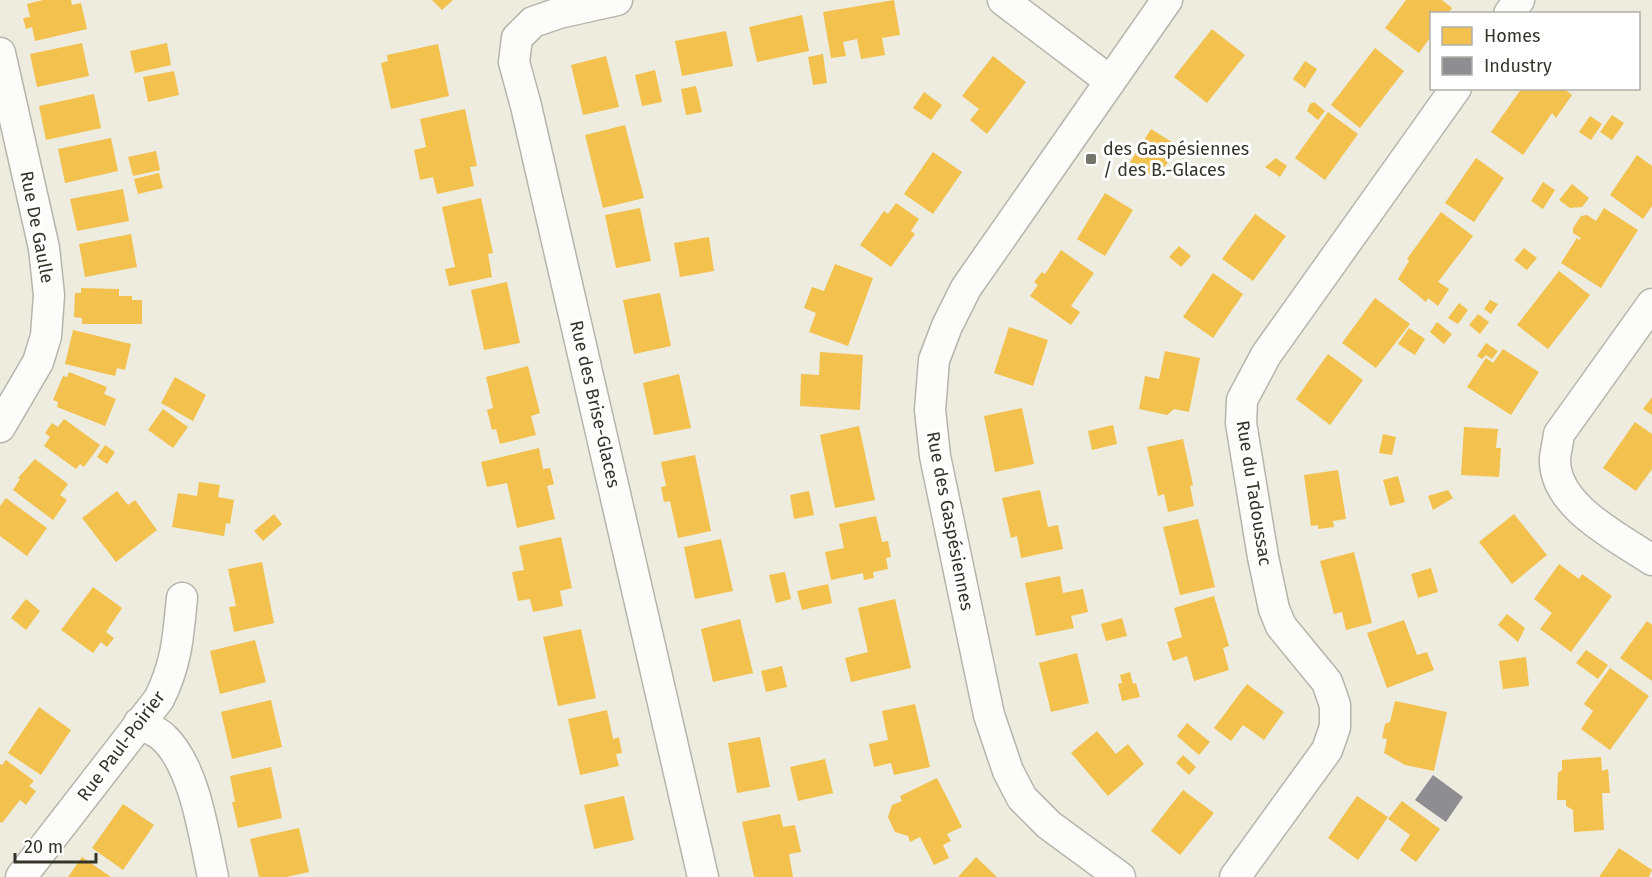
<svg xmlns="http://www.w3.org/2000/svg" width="1652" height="877" font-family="'Fira Sans',sans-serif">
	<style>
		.homes { fill: #f2c14e }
		.industry { fill: #8d8d92 }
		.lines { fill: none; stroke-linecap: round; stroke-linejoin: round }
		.minor-casing { stroke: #b6b5ab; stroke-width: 33 }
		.minor { stroke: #fcfcfa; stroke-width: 30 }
		.poi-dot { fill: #75746a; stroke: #fff; stroke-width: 2 }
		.labels { text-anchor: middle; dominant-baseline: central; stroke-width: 6; stroke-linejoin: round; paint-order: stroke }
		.poi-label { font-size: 18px; fill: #35342b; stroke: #fff; text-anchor: start }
		.street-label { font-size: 18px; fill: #35342b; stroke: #fff }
	</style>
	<rect width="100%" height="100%" fill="#edecdf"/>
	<g class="homes">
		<polygon points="43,0 71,0 72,5 81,3 87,29 35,41 32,27 26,29 23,18 30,17 27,4"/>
		<polygon points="432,0 453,0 442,10"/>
		<polygon points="894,0 900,35 882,38 885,55 861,59 857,39 843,42 846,56 831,58 823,12"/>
		<polygon points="1406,0 1442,0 1452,8 1448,14 1432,14 1432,35 1419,53 1385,28"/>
		<polygon points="802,15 809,51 757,62 749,27"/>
		<polygon points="1212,29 1245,55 1207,103 1174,77"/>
		<polygon points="726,31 733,66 682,76 675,41"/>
		<polygon points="82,43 89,76 37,87 30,54"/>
		<polygon points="167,43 171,65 135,73 130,51"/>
		<polygon points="438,44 449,96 391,109 381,63 388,61 387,55"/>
		<polygon points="1375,48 1404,71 1360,128 1331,105"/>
		<polygon points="823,54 827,83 813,85 808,57"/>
		<polygon points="606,56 619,107 583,115 571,65"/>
		<polygon points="993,56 1026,82 987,134 970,120 979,109 962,96"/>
		<polygon points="1305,61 1317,69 1305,88 1293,79"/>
		<polygon points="655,70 662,102 642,106 635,75"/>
		<polygon points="174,71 179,95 148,102 143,77"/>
		<polygon points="696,86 702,112 686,115 681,89"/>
		<polygon points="1522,88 1563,88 1572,95 1556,118 1552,113 1523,155 1491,132"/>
		<polygon points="924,92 942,105 931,120 913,108"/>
		<polygon points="94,94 101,128 46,140 39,106"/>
		<polygon points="1314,102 1325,111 1318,120 1307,111 1310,104"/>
		<polygon points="465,109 477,166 470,167 474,186 437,194 433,177 420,180 414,150 426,147 420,119"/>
		<polygon points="1328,112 1358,134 1325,180 1295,158"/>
		<polygon points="1612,115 1624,123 1612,140 1600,132"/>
		<polygon points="1590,116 1602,124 1591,140 1579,132"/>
		<polygon points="625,125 644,198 603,208 585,135"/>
		<polygon points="1151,129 1178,146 1157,179 1130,162"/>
		<polygon points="111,138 118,171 65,183 58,149"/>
		<polygon points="156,151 160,170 133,176 128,157"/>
		<polygon points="933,152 962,172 933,214 904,194"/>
		<polygon points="1637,155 1652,166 1652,206 1643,219 1610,195"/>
		<polygon points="1276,158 1287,166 1280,177 1265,167"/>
		<polygon points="1476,158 1504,178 1474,222 1445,203"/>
		<polygon points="159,173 163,188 138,194 134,179"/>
		<polygon points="1543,182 1555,190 1543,209 1531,201"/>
		<polygon points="1572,184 1589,198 1582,207 1570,208 1559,200"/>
		<polygon points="123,189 129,221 77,231 70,199"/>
		<polygon points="1105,193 1133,210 1105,256 1077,239"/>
		<polygon points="481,198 493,253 488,254 492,277 449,286 445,269 455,267 442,207"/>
		<polygon points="896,203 919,219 911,231 915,234 891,267 860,245 884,211 888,214"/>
		<polygon points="640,208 651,261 616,268 605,215"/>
		<polygon points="1604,208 1638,230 1601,288 1561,263 1577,238 1579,240 1581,238 1573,233 1573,228 1581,216 1587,215 1596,221"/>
		<polygon points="1441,212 1473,236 1438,282 1449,289 1438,306 1428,298 1426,302 1398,279 1409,261 1407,259"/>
		<polygon points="1255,214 1286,236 1253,281 1222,259"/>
		<polygon points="131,234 137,267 85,277 79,244"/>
		<polygon points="709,237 714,271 680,277 674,243"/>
		<polygon points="1179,246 1191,256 1181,267 1169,257"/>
		<polygon points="1524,248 1537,258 1527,270 1514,260"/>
		<polygon points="1061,250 1094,273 1071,306 1080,312 1071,325 1030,296 1038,285 1034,282 1042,272 1045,274"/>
		<polygon points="835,264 873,278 848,346 809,332 816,313 804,308 812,287 824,291"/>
		<polygon points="1559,271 1590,295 1548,349 1517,325"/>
		<polygon points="1213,273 1243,294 1213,338 1183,317"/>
		<polygon points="507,282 520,343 484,350 471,290"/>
		<polygon points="81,288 119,289 119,296 132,296 132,300 142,300 142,324 82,324 82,318 74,317 75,293 81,293"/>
		<polygon points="660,293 671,346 634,354 623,300"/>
		<polygon points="1375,298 1410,324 1376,368 1342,343"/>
		<polygon points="1490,300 1498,304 1491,314 1484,309"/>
		<polygon points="1459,303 1468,310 1458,324 1448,318"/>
		<polygon points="1478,314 1489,322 1480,334 1469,325"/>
		<polygon points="1437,322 1452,334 1444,344 1430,332"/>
		<polygon points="1009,327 1048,340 1033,386 994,373"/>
		<polygon points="1409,328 1425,339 1415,355 1398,344"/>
		<polygon points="73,330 131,344 125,370 117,368 115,376 65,364"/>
		<polygon points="1486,343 1498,351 1492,359 1486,355 1482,359 1477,356"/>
		<polygon points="1503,349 1539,372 1511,415 1467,387 1486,358 1493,363"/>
		<polygon points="1165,351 1200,358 1189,412 1174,409 1167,415 1139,409 1145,376 1159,379"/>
		<polygon points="820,352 863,355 860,410 800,406 801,374 819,375"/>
		<polygon points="1328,354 1363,380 1330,425 1296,399"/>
		<polygon points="528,366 540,413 531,416 536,435 500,444 496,429 492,430 487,410 493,408 486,377"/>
		<polygon points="69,372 107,387 104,394 116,399 105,426 57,407 58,402 53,400 63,376 67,377"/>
		<polygon points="679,374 691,428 654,435 643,383"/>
		<polygon points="175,377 206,395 193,421 161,403"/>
		<polygon points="1652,397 1652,415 1643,409"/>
		<polygon points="1022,408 1034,464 995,472 984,416"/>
		<polygon points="163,409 188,427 173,448 148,430"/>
		<polygon points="64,419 100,445 84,467 80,464 76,469 44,446 50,437 45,433 52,423 58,427"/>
		<polygon points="1635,422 1652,434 1652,469 1636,491 1603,468"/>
		<polygon points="1113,425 1117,444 1092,450 1088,431"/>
		<polygon points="859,426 875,500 835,508 820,435"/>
		<polygon points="1464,427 1498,429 1496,448 1501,448 1499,477 1461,475"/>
		<polygon points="1383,434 1396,437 1392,455 1379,453"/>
		<polygon points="1183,439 1193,485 1190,486 1194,506 1168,512 1164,494 1158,496 1147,447"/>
		<polygon points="105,445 115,452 107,464 97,457"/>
		<polygon points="539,448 543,469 550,468 554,484 547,486 555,519 517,528 507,483 487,487 481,462"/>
		<polygon points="695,455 711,531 678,538 670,501 664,502 661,487 666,486 661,462"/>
		<polygon points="35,459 68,484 60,495 67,500 53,520 13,490 20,479 18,478"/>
		<polygon points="1338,470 1346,519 1333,521 1334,527 1318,529 1318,525 1311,526 1304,475"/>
		<polygon points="1398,476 1405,502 1390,506 1383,480"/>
		<polygon points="199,482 220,485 218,497 234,500 230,524 226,523 224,536 172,527 178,493 197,496"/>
		<polygon points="1040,490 1048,527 1058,525 1063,549 1021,558 1017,536 1011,538 1002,498"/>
		<polygon points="1448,490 1453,498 1433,510 1428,496"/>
		<polygon points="117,491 128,505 135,500 157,530 116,562 82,518"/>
		<polygon points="809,491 814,515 794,519 790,495"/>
		<polygon points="6,498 47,528 27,556 0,536 0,506"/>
		<polygon points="274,514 282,524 263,541 254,531"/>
		<polygon points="1514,514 1547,555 1512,584 1479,542"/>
		<polygon points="876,516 882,542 888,541 891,557 886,558 888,569 873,572 874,578 864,580 863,573 831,580 825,552 844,548 839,524"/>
		<polygon points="1198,519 1215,587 1180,595 1163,527"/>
		<polygon points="561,537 572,588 560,591 563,606 533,612 530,599 518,601 512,572 524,570 519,546"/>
		<polygon points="721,539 733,591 695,599 684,547"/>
		<polygon points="1354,552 1372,623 1346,630 1342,612 1334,614 1320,561"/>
		<polygon points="262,562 274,623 234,632 229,607 236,606 228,569"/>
		<polygon points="1559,564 1579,579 1582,574 1612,596 1571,652 1540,629 1552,613 1534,599"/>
		<polygon points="1431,568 1438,592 1418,598 1411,574"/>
		<polygon points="785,572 791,599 776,603 769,575"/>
		<polygon points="1060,576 1063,593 1083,589 1088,612 1071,616 1074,628 1036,636 1025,583"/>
		<polygon points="828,584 832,603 802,610 797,591"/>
		<polygon points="93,587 122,608 106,632 114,638 107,647 101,642 93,653 61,630"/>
		<polygon points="1214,596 1229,646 1223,648 1229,670 1194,681 1187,656 1173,661 1167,642 1182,637 1174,608"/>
		<polygon points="26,599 40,611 26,630 11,618"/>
		<polygon points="895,599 911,668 851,682 845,658 868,652 858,608"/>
		<polygon points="1507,614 1525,628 1518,642 1498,625"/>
		<polygon points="1122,618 1127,636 1106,641 1101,624"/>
		<polygon points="740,619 753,673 713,682 701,629"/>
		<polygon points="1404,620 1417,655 1427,652 1434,670 1387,688 1367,633"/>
		<polygon points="1647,621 1652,625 1652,681 1620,658"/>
		<polygon points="581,629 596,698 558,706 543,637"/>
		<polygon points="255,640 266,682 220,694 210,651"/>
		<polygon points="1586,650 1608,665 1598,679 1576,663"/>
		<polygon points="1077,653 1089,703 1051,712 1039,663"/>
		<polygon points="1526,657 1529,686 1503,689 1499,661"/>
		<polygon points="782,666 787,687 766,692 761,671"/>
		<polygon points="1610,668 1649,696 1610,750 1581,729 1593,711 1584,704"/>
		<polygon points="1130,672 1133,684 1136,683 1140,697 1122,701 1118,684 1122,683 1120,675"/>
		<polygon points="1247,684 1284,712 1264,740 1243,725 1231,741 1214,728"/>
		<polygon points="271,700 282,747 232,759 221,712"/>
		<polygon points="1395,701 1447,712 1434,771 1405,765 1384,753 1387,739 1382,738 1385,724 1390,722"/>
		<polygon points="915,704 930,767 894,775 891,763 874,767 869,744 888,740 882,711"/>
		<polygon points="39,707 71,730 41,775 8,753"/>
		<polygon points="607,710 613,739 619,737 622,753 616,754 619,766 580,775 568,719"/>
		<polygon points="1187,723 1210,742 1199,755 1177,736"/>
		<polygon points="1097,731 1116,754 1128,744 1144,764 1108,796 1071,753"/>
		<polygon points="760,737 770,787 737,793 728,743"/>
		<polygon points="1183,755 1196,767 1189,775 1176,763"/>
		<polygon points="1601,757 1602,771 1608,769 1610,793 1602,793 1604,830 1574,832 1573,810 1566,806 1566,800 1557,800 1558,773 1562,770 1562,760"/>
		<polygon points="825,759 833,793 798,801 790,767"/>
		<polygon points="6,760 34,781 29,786 36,791 26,805 20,800 2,823 0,822 0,764 2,765"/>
		<polygon points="271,767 282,818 238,828 232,802 235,802 230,776"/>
		<polygon points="937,778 962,827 947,834 951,841 943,845 949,858 934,865 920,837 910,842 908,836 895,832 888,817 892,805 902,801 900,796"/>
		<polygon points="1183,790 1214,813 1180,855 1151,831"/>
		<polygon points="624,796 634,840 594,849 584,805"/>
		<polygon points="1357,796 1388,817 1358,860 1328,838"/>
		<polygon points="1402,801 1440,829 1416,862 1400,850 1410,835 1388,819"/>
		<polygon points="123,804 154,825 123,870 92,848"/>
		<polygon points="780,814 783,827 795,825 801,852 789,854 793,877 754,877 742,822"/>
		<polygon points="299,828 309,872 286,877 259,877 250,839"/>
		<polygon points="1619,848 1652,870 1649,877 1599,877"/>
		<polygon points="82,857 111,877 68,877"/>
		<polygon points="976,857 997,877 958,877"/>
	</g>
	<polygon class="industry" points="1433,775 1463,797 1446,822 1415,800"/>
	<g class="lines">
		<defs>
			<g id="minor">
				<polyline points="617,0 559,13 533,22 517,38 514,62 526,106 703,877"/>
				<polyline points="1003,0 1110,81"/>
				<polyline points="1509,14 1519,0"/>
				<polyline points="0,53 44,248 49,295 46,336 38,362 0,427"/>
				<path d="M 1652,304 L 1559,434 C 1558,442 1556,450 1555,458 C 1553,506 1618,537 1652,560"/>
				<path d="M 139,723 C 147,728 157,731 163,737 C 195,766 204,836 213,877"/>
				<path d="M 21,877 L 159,699 C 177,663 178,637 182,598"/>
				<polyline points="1120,877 1049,825 1022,798 1008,771 989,715 935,456 930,410 934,360 947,326 966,288 1167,0"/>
				<polyline points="1235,877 1327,750 1335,727 1335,705 1327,682 1281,626 1274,609 1263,557 1241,423 1242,400 1266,355 1456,88"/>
			</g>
		</defs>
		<use href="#minor" class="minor-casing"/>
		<use href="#minor" class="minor"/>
	</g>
	<rect class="poi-dot" x="1085" y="153" width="12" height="12" rx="3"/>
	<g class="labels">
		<g class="poi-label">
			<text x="1103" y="149">des Gaspésiennes<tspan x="1103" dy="21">/ des B.-Glaces</tspan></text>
		</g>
		<g class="street-label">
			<text transform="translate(37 227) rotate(79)">Rue De Gaulle</text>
			<text transform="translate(595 404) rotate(77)">Rue des Brise-Glaces</text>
			<text transform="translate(1254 493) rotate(81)">Rue du Tadoussac</text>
			<text transform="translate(950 521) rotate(79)">Rue des Gaspésiennes</text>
			<text transform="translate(121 746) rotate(-53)">Rue Paul-Poirier</text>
		</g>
	</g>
	<rect x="1430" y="12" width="210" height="78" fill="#ffffff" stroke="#aeaeaa" stroke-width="1.5"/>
	<rect x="1442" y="27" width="30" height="18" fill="#f2c14e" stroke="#aeaeaa" stroke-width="1.5"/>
	<text x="1484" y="42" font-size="18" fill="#35342b">Homes</text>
	<rect x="1442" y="57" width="30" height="18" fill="#8d8d92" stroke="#aeaeaa" stroke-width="1.5"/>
	<text x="1484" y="72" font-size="18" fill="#35342b">Industry</text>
	<path d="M15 853v9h81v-9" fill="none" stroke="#35342b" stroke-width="3"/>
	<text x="24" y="853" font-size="18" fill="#35342b" stroke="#ffffff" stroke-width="4.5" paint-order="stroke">20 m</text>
</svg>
